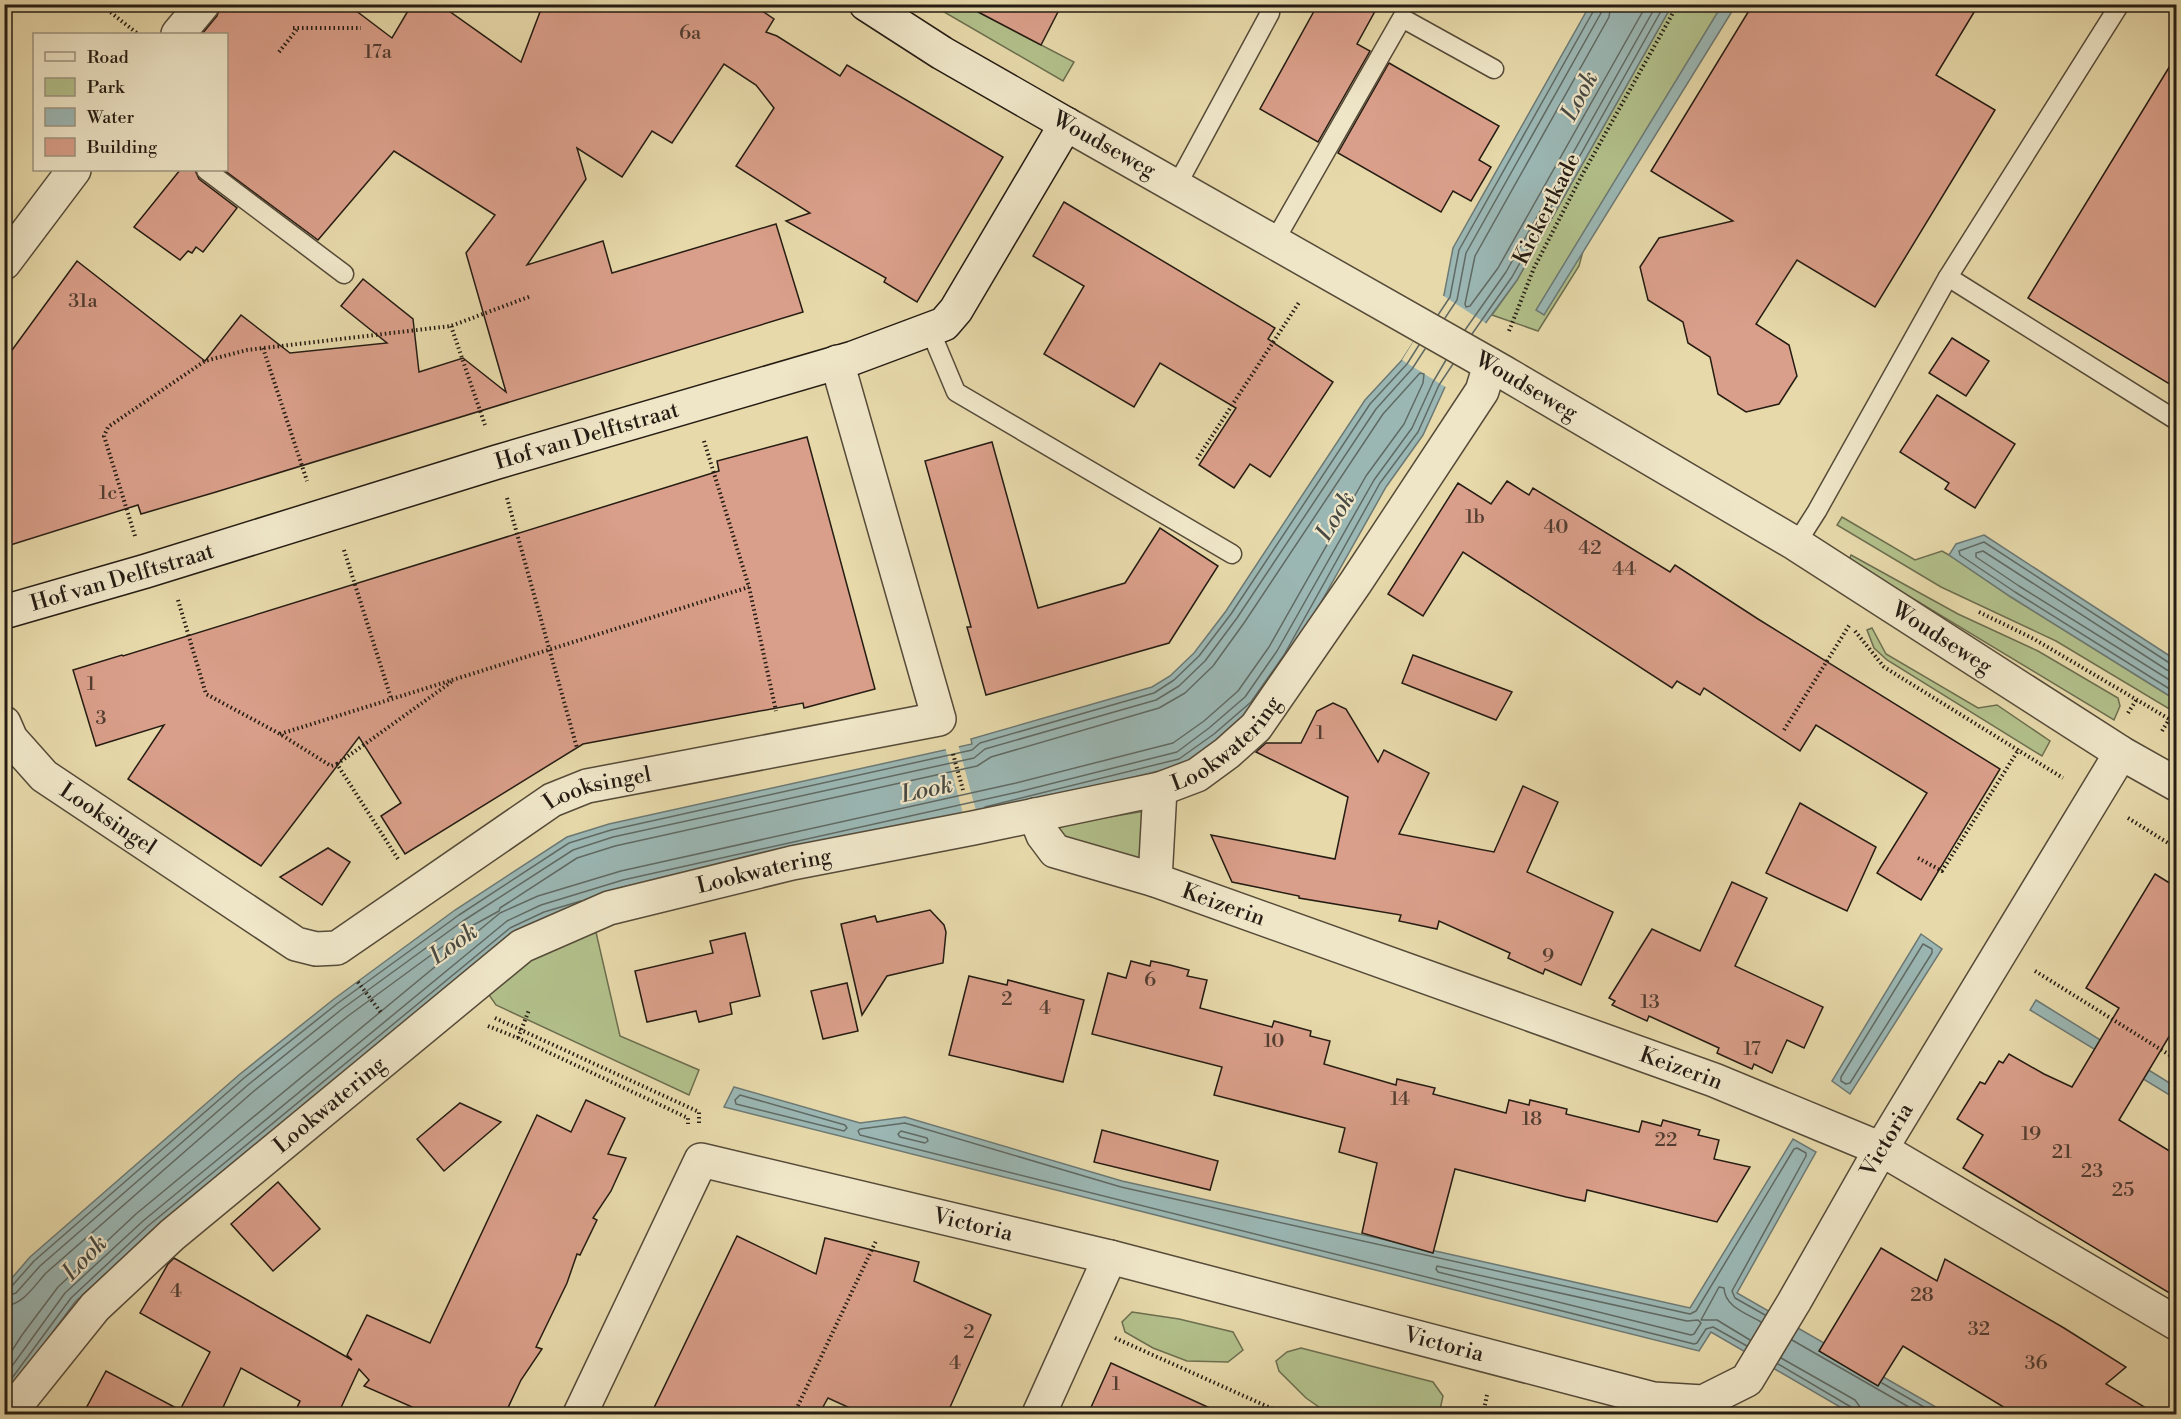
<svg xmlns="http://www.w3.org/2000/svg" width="2181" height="1419" font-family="'Libre Bodoni',serif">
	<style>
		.green { fill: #b2c08b; stroke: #6c6e4f; stroke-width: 1.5 }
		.water { fill: #9bb7b4; stroke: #6c7974; stroke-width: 1.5 }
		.pier { fill: #e7d9aa }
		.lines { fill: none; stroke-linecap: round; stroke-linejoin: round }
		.shore { stroke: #606a64; stroke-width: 1.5 }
		.building { fill: #da9f8a; stroke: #251c13; stroke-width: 1.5 }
		.lane-casing { stroke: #564b39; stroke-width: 21 }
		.street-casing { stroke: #564b39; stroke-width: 36 }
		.secondary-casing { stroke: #251c13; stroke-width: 36 }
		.path { stroke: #251c13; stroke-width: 4; stroke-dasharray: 1.5 3; stroke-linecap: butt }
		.lane { stroke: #efe6c8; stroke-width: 18 }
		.street { stroke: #efe6c8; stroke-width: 33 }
		.secondary { stroke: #efe6c8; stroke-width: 33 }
		.labels { text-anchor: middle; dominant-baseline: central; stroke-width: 4.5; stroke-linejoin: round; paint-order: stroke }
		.number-label { font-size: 20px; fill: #523d31 }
		.street-label { font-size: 22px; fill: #251c13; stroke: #efe6c8 }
		.water-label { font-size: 24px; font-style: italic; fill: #484a43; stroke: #efe6c8 }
	</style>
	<rect width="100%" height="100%" fill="#e7d9aa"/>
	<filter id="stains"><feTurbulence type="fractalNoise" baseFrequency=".00333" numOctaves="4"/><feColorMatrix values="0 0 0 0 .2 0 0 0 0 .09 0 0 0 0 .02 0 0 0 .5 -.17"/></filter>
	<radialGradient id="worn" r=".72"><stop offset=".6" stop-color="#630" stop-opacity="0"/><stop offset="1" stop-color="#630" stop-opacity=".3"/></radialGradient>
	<g class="green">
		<polygon points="932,5 974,5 972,9 1074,62 1063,81"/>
		<polygon points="1672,5 1724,5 1583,251 1579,266 1538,331 1492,315 1517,280"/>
		<polygon points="1842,517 1915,560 1942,551 1949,555 2011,597 2176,700 2176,713 2056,641 1941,587 1837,525"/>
		<polygon points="1851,555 1958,614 2038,651 2118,698 2120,706 2114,720 1849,560"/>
		<polygon points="1872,628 1886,654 1978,708 1997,705 2050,741 2042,756 1887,660 1874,648 1867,630"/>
		<polygon points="1145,811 1141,864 1070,844 1056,826"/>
		<path d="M 595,928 L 620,1036 L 699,1070 L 689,1095 L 496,1005 L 489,995 C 501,960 563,940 595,928 Z"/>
		<polygon points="1132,1312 1179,1319 1233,1332 1243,1350 1228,1362 1187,1361 1153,1348 1125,1332 1122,1322"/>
		<polygon points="1301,1348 1433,1382 1443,1396 1439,1414 1329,1414 1306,1398 1279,1371 1276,1361 1287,1352"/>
	</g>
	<g class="water">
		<polygon points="1590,5 1672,5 1517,280 1487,321 1445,387 1423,435 1386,487 1289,659 1255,706 1218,739 1182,765 1022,805 626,893 546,918 513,933 152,1231 75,1302 41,1348 23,1375 5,1398 5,1286 30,1257 240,1074 334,999 455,910 567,837 609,824 972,744 971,739 1152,687 1170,676 1194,653 1226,611 1365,400 1402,360 1444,295 1453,248"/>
		<polygon points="1722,5 1736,5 1544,315 1536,310"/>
		<polygon points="1984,535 2176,660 2176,700 2011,597 1949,555 1956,544"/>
		<polygon points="1921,934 1942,949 1850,1094 1832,1081"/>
		<polygon points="2036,1000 2176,1087 2176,1099 2030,1010"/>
		<polygon points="734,1087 860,1123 905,1117 1122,1181 1690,1308 1793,1139 1816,1152 1737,1293 1948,1414 1852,1414 1711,1332 1699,1351 724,1107"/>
	</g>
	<g class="pier">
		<polygon points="1442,295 1487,324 1447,388 1402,360"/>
		<polygon points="958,744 978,818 965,821 945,747"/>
	</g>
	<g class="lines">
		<g class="shore">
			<polyline points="1611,4 1609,17 1475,256 1465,304 1466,307 1470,306 1498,268 1647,4"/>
			<polyline points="1438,315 1450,297 1459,250 1594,10 1595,4"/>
			<polyline points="1445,318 1457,300 1466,253 1601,13 1602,4"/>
			<polyline points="1465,330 1506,272 1657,4"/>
			<polyline points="1472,334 1512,277 1665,4"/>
			<polyline points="2176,665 2171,664 1984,542 1959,551 1960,555 2015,592 2176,693"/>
			<polyline points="2176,673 2167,670 1983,551 1976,553 1976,557 2019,586 2176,684"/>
			<polyline points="985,807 1179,759 1214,734 1251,702 1284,655 1380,483 1418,432 1439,385 1453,364"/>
			<polygon points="1923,944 1932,949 1932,953 1850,1083 1846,1084 1841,1081 1841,1077"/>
			<polygon points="740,1095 845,1125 847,1128 844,1131 736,1104 735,1100"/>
			<polygon points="901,1131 927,1138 928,1141 925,1143 900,1137 898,1134"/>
			<polygon points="1437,1266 1687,1321 1698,1320 1701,1323 1694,1334 1691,1335 1438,1272 1436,1269"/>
			<polyline points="4,1289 11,1287 34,1261 244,1078 338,1003 459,915 569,843 611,830 972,750 980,743 1154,693 1174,680 1199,656 1231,614 1370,404 1407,364 1419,345"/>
			<polyline points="4,1297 16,1293 40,1266 249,1084 342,1009 463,921 573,850 613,837 974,758 985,749 1156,700 1179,686 1205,661 1237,618 1376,409 1412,369 1425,349"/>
			<path d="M 4,1306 C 23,1305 34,1286 46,1273 L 254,1091 L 348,1016 L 468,928 L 499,911 L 500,908 L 577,858 L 615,846 L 977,766 L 991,757 L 1159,708 L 1185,693 L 1213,666 L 1244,623 L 1383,414 L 1420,373 L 1424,374 L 1423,383 L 1404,424 L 1366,476 L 1269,647 L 1238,691 L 1204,721 L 1173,743 L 1016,783 L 621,871 L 538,896 L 500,913 L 136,1214 L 58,1287 L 22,1335 L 4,1363"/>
			<path d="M 1750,1340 L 1717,1320 L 1701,1320 L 1719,1287 L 1724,1288 C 1725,1307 1746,1313 1761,1322"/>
			<polyline points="1792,1340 1921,1414"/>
			<polyline points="1747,1346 1713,1327 1706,1329 1697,1343 1694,1344 860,1135 858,1131 860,1129 905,1123 1121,1187 1690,1314 1696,1311 1794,1149 1797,1148 1806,1153 1806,1156 1732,1291 1735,1298 1765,1315"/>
			<polyline points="1781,1358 1855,1400 1860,1407 1862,1414"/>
			<polyline points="1778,1364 1851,1407 1854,1414"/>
			<polyline points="4,1377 65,1293 143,1221 507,921 541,905 623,880 1018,792 1177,752 1209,728 1245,697 1277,651 1374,480 1412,428 1433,382 1446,360"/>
			<polyline points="1882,1383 1936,1414"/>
			<polyline points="4,1389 71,1298 148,1226 510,928 544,912 581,901"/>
		</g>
	</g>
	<g class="building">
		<polygon points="221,4 347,4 392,38 412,4 439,4 521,62 543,4 752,4 774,19 766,32 777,36 840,76 847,65 1003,157 917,302 884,282 886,278 786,221 810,213 736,166 774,108 756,85 724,64 672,143 652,131 622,177 577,148 586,179 527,265 603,241 612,273 776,224 803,312 216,492 141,514 138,505 4,547 4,361 77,261 205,361 241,315 290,353 387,343 341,306 363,279 413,319 419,372 463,358 506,392 466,253 495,215 394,151 318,240 224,170 226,170 226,34 202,34 217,16"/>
		<polygon points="963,4 1062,4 1041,45"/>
		<polygon points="1318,4 1379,4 1357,44 1370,51 1318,142 1260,109"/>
		<polygon points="1753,4 1979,4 1936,75 1995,110 1875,307 1797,260 1756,324 1789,345 1797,376 1779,404 1746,412 1718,394 1710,357 1688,343 1683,322 1648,300 1640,267 1659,238 1733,221 1651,171"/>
		<polygon points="2176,56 2176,388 2028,298"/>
		<polygon points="1389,63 1499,126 1479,160 1491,167 1471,201 1453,191 1441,212 1338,153"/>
		<polygon points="180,170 195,170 199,179 237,208 203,252 196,247 192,253 188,251 180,260 134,227"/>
		<polygon points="1064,202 1275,328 1268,339 1333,382 1270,477 1250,464 1234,488 1199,465 1236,408 1160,363 1134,407 1044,354 1084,286 1033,256"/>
		<polygon points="1952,338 1989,361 1966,396 1929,373"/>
		<polygon points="1937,395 2015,444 1975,508 1945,489 1949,483 1900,452"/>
		<polygon points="807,437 875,689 804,708 803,703 583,744 405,854 381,816 401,803 359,737 261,866 128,779 164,725 96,746 73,670 122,655 123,656 719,471 717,461"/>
		<polygon points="992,442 1038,608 1125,583 1160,528 1218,566 1169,643 986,695 967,627 971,627 925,461"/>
		<polygon points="1507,481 1529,495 1533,488 1670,572 1675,565 1758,619 2000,769 1921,900 1877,873 1927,793 1816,725 1800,751 1704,688 1700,695 1677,681 1672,688 1463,552 1423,616 1388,594 1458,483 1491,504"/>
		<polygon points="1413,655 1512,692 1496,720 1402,683"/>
		<polygon points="1333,703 1346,709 1378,762 1384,750 1429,773 1399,834 1494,852 1523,786 1558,802 1527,872 1613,912 1581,985 1545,969 1543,974 1508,958 1510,953 1439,921 1437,929 1399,921 1401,915 1299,898 1299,896 1232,882 1211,835 1335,859 1348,797 1256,752 1266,743 1301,743 1317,711"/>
		<polygon points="1800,803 1876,847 1847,911 1766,873"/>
		<polygon points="328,848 350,862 322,905 280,877"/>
		<polygon points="2155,874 2176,887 2176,1025 2119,1120 2176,1155 2176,1297 1963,1168 1983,1135 1957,1119 1980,1082 1985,1084 1999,1061 2003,1063 2009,1054 2044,1074 2072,1087 2119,1008 2086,988"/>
		<polygon points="1732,882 1767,898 1735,966 1823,1007 1804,1048 1787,1040 1772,1073 1754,1064 1752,1069 1717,1053 1719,1048 1649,1016 1647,1021 1612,1005 1615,1001 1609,998 1652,929 1700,951"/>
		<polygon points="930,910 944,925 946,932 943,963 887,976 862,1015 841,924 875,916 877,922"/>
		<polygon points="745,933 760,996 730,1003 732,1014 699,1022 696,1011 647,1022 635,971 713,953 710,941"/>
		<polygon points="1131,961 1150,966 1151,961 1170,965 1189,970 1187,976 1207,980 1200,1008 1272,1027 1274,1021 1311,1031 1310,1036 1330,1041 1324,1064 1396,1085 1397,1079 1435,1088 1433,1094 1506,1113 1509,1100 1529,1105 1530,1100 1567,1109 1566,1114 1639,1132 1642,1121 1661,1126 1663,1120 1700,1130 1698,1135 1719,1140 1714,1159 1750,1167 1717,1222 1587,1190 1585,1201 1566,1197 1455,1169 1433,1253 1362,1233 1377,1163 1339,1152 1345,1128 1214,1095 1222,1067 1092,1034 1108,973 1126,978"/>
		<polygon points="969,976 1007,985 1008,980 1084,1000 1063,1082 949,1055"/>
		<polygon points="847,983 858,1031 823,1039 811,991"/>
		<polygon points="586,1100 625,1118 608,1154 626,1158 611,1191 593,1218 597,1220 580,1255 577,1254 567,1283 536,1347 542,1349 521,1380 505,1414 428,1414 364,1386 369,1380 359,1369 338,1414 294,1414 300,1401 241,1368 220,1414 83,1414 106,1371 180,1410 210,1352 140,1313 168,1264 174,1258 352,1360 347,1355 367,1315 430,1343 537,1115 571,1132"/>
		<polygon points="460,1103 501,1122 444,1171 417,1139"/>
		<polygon points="1102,1130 1218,1161 1210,1190 1094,1162"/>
		<polygon points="278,1182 320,1229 273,1271 231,1224"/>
		<polygon points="737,1236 816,1274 825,1238 919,1262 914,1281 991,1315 947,1414 863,1414 828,1398 819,1414 651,1414"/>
		<polygon points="1881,1248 1937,1281 1945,1259 2064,1328 2126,1367 2106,1384 2156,1414 2015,1414 1903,1346 1878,1386 1819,1351"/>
		<polygon points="1111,1363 1223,1414 1088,1414"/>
	</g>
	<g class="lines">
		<defs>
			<g id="lane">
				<polyline points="206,170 344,274"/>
				<polyline points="1177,185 1270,13"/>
				<polyline points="1274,242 1402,18 1494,69"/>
				<polyline points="1948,277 2176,420"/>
				<polyline points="930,330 956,392 1232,554"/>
				<polyline points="1796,544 1817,511 1948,277 2120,4"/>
			</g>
			<g id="street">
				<polyline points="178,34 203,4"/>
				<path id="s1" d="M 1066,124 L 1503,372 L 1796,544 L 2121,753 L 2176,784"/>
				<polyline points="4,263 74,170"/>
				<path id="s2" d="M 4,723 L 11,739 L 44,776 L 296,944 L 316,949 L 337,948 L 552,800 L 587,786 L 939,719 L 837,362"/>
				<path id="s3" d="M 1160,789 L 1155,880 L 1714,1080 L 1881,1149 L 2176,1323"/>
				<polyline points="1035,815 1043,835 1055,851 1155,880"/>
				<path id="s4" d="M 9,1414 L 95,1307 L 172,1235 L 522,946 L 609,908 L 792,863 L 973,828 L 1160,789 L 1197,775 L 1227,753 L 1256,727 L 1356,582 L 1482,391 L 1490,365"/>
				<path id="s5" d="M 580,1414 L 701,1160 L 1110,1257 L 1653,1399 L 1703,1402 L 1747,1380 L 1794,1302 L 1881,1149 L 2121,753"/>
				<polyline points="1039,1414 1110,1257"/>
			</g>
			<g id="secondary">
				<path id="s6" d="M 4,612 L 146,571 L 497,462 L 853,358 L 944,324 L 956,310 L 1066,124 L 942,53 L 866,4"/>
			</g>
		</defs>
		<use href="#lane" class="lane-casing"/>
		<use href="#street" class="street-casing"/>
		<use href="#secondary" class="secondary-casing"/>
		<g class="path">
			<polyline points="100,4 138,34"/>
			<polyline points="293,28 361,28"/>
			<polyline points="279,52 298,28"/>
			<polyline points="451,326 485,425"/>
			<polyline points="1509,331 1534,268 1581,177 1678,4"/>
			<polyline points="263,348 307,481"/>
			<polyline points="704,441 749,587 776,711"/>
			<polyline points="1197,459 1300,301"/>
			<polyline points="507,498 577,748"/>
			<polyline points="135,536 104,436 108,427 205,361 247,350 451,326 531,296"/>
			<polyline points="344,550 391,698"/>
			<polyline points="178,600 206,694 280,734 331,766 337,764 398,859"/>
			<polyline points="1979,612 2034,639 2176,723"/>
			<polyline points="1855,631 1884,667 2063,778"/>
			<polyline points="2128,713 2137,699"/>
			<polyline points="1784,730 1850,624"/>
			<polyline points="2162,731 2170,718"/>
			<polyline points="280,734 749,587"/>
			<polyline points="953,754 963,790"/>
			<polyline points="337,764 454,680"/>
			<polyline points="2128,818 2176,848"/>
			<polyline points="1918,858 1942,871 2019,749"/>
			<polyline points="2035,971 2176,1059"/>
			<polyline points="358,982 382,1014"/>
			<polyline points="495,1018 699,1112 699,1123"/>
			<polyline points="488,1026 518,1038 688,1118 688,1124"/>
			<polyline points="518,1038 529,1010"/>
			<polyline points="1115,1338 1284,1414"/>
			<polyline points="794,1414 876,1241"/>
			<polyline points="1483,1414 1487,1395"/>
		</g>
		<use href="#lane" class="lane"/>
		<use href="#street" class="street"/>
		<use href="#secondary" class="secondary"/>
	</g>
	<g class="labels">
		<g class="number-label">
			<text x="690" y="33">6a</text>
			<text x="378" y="52">17a</text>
			<text x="83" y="301">31a</text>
			<text x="108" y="493">1c</text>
			<text x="1475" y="517">1b</text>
			<text x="1556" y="527">40</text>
			<text x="1590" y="548">42</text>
			<text x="1624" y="569">44</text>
			<text x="91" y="684">1</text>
			<text x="101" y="718">3</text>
			<text x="1320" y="733">1</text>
			<text x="1548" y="956">9</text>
			<text x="1150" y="980">6</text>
			<text x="1007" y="999">2</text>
			<text x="1650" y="1002">13</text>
			<text x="1045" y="1008">4</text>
			<text x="1274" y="1041">10</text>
			<text x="1752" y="1049">17</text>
			<text x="1400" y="1099">14</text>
			<text x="1532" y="1119">18</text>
			<text x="2031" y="1134">19</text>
			<text x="1666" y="1140">22</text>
			<text x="2062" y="1152">21</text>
			<text x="2092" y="1171">23</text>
			<text x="2123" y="1190">25</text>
			<text x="176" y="1291">4</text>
			<text x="1922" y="1295">28</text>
			<text x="1979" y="1329">32</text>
			<text x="969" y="1332">2</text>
			<text x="955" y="1363">4</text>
			<text x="2036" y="1363">36</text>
			<text x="1116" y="1384">1</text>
		</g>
		<g class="street-label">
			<text transform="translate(1104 145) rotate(29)">Woudseweg</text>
			<text transform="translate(1547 209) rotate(-63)">Kickertkade</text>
			<text stroke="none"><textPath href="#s1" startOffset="530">Woudseweg</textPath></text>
			<text stroke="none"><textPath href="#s6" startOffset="609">Hof van Delftstraat</textPath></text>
			<text stroke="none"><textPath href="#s6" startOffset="123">Hof van Delftstraat</textPath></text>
			<text stroke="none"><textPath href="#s1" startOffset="1016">Woudseweg</textPath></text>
			<text stroke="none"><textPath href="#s4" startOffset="1437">Lookwatering</textPath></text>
			<text stroke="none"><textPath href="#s2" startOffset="720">Looksingel</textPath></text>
			<text stroke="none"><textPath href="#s2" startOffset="144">Looksingel</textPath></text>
			<text stroke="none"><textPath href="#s4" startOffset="951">Lookwatering</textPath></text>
			<text stroke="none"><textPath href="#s3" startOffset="164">Keizerin</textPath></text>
			<text stroke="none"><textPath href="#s3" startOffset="650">Keizerin</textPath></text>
			<text stroke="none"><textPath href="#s4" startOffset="447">Lookwatering</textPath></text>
			<text stroke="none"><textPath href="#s5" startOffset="1640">Victoria</textPath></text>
			<text stroke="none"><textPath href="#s5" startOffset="561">Victoria</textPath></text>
			<text stroke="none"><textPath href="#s5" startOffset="1047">Victoria</textPath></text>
		</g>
		<g class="water-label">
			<text transform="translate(1580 96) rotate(-62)">Look</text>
			<text transform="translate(1336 516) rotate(-59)">Look</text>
			<text transform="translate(927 790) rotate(-12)">Look</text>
			<text transform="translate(454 944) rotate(-35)">Look</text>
			<text transform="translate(85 1258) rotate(-46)">Look</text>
		</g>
	</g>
	<rect width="2181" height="1419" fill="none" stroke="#e7d9aa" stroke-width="24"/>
	<rect x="6" y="6" width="2169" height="1407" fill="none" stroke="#251c13" stroke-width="3"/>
	<rect x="12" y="12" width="2157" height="1395" fill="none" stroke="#251c13" stroke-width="1.5"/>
	<rect x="33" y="33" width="195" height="138" fill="#efe6c8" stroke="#9e9580" stroke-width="1.5"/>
	<rect x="45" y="52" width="30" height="9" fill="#efe6c8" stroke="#9e9580" stroke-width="1.5"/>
	<text x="87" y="63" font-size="18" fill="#251c13">Road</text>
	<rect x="45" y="78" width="30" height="18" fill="#b2c08b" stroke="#9e9580" stroke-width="1.5"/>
	<text x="87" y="93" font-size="18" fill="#251c13">Park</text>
	<rect x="45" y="108" width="30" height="18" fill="#9bb7b4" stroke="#9e9580" stroke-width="1.5"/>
	<text x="87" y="123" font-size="18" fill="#251c13">Water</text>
	<rect x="45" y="138" width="30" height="18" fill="#da9f8a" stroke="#9e9580" stroke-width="1.5"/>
	<text x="87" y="153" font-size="18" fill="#251c13">Building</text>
	<rect width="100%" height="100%" filter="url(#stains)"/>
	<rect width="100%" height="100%" fill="url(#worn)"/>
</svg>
